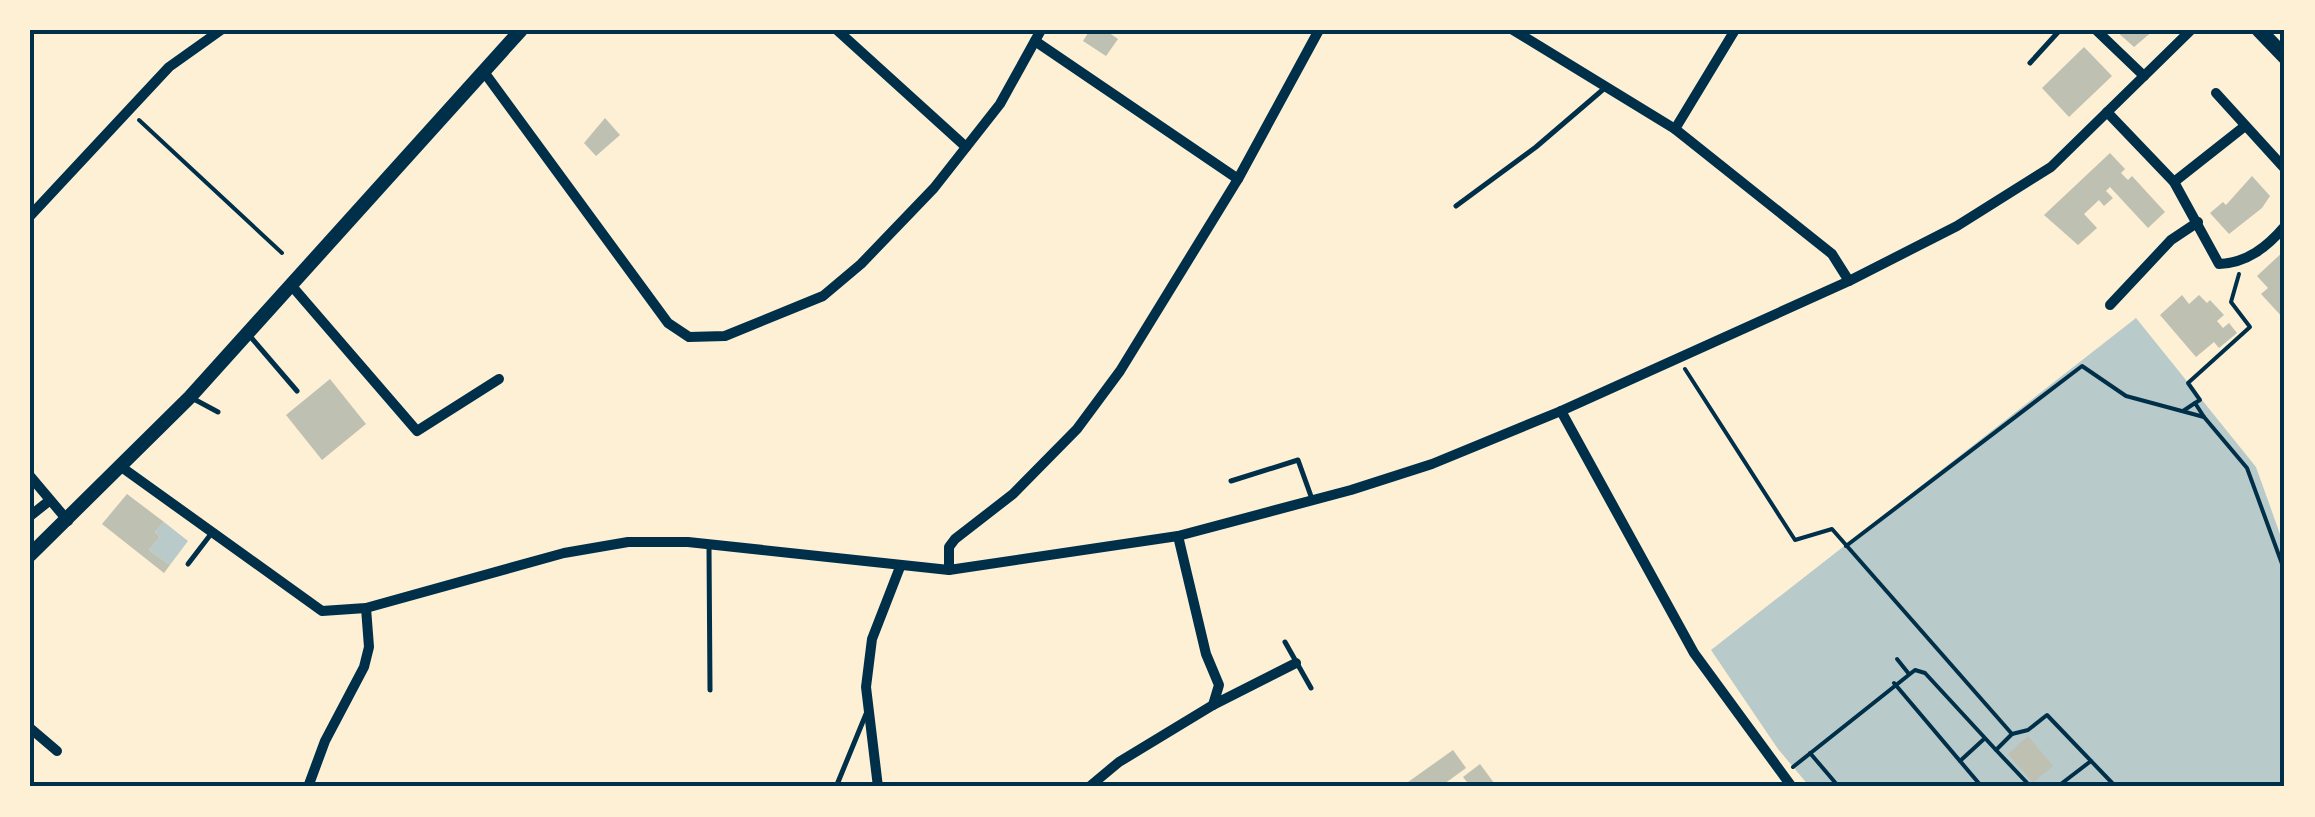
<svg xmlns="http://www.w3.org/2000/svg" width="2315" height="817" font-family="Quicksand,sans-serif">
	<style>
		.green { fill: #b9caca }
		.building { fill: #bec0b2 }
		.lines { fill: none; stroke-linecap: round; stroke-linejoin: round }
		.path { stroke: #003049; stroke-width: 4 }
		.service { stroke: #003049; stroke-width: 5 }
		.minor { stroke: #003049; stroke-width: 10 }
		.secondary { stroke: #003049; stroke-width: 14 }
		.primary { stroke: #003049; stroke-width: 15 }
		.neatline { fill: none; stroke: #003049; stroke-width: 4 }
	</style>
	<rect width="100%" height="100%" fill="#fdf0d5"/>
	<g class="green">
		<polygon points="2136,318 2256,467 2285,548 2285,787 1810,787 1778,749 1711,650"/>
		<polygon points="164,522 188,541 170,565 149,550 160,537 155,532"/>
	</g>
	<g class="building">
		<polygon points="1090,30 1105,30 1118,39 1106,56 1083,41"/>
		<polygon points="2115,30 2154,30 2134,47"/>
		<polygon points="2084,47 2112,76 2069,117 2042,88"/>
		<polygon points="605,118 620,135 596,156 584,143"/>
		<polygon points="2110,153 2125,169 2121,173 2128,180 2132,176 2165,212 2148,228 2110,187 2106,191 2113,198 2104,206 2099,200 2084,214 2097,228 2078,245 2044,215"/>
		<polygon points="2252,176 2270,196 2262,208 2229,234 2210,213 2223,202 2226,205"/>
		<polygon points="2285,250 2282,282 2285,320 2261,294 2268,288 2257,276"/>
		<polygon points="2182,295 2189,304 2199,295 2207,303 2210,300 2224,315 2217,321 2223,328 2229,323 2237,333 2219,348 2214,342 2196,357 2160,315"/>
		<polygon points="330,379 366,424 322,460 286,415"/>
		<polygon points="127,494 164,522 155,532 160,537 149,550 170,565 164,573 102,524"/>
		<polygon points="2028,736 2053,766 2033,783 2008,754"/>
		<polygon points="1453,750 1466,768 1440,787 1401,787"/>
		<polygon points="1480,764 1497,787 1471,787 1463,777"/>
	</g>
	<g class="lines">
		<g class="path">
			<polyline points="139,120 282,253"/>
			<polyline points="1685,369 1795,540 1832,529 2012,734 2028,730 2047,715 2116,787"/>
			<polyline points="2195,403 2200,400 2188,383 2250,327 2231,302 2239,274"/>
			<polyline points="2183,411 2195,403 2204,417"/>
			<polyline points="1846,546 2082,366 2126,396 2204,417 2247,468 2285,572"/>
			<polyline points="1897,659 1909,674"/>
			<polyline points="1894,683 1982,787"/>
			<polyline points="1996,750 2031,787"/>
			<polyline points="1810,753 1839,787"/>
			<polyline points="1960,761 1984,739"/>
			<polyline points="1793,767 1915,670 1925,673 1996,750 2012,734"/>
			<polyline points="2057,787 2091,761"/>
		</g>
		<g class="service">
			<polyline points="2030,63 2060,30"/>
			<polyline points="1456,206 1536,147 1606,87"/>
			<polyline points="249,335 297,391"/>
			<polyline points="190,397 218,412"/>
			<polyline points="1231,481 1298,460 1312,499"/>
			<polyline points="709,547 710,690"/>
			<polyline points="188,564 211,534"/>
			<polyline points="1285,642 1311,688"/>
			<polyline points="836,787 866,714"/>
		</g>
		<g class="minor">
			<polyline points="837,30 966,147"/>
			<polyline points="1513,30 1675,129 1832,254 1849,281"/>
			<polyline points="2096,30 2144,76"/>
			<polyline points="1035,41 1238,179"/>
			<polyline points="484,72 668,323 689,337 725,336 823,296 861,264 934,188 1000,104 1041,30"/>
			<polyline points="2216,93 2285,169"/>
			<path d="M 2107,112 L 2174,182 L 2219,264 C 2247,263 2267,247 2285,226"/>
			<polyline points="1675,129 1735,30"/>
			<polyline points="2174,182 2245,126"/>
			<polyline points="30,216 169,67 221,30"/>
			<polyline points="291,285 417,431 499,379"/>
			<polyline points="2110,305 2171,240 2198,222"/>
			<polyline points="1561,411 1694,653 1792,787"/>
			<polyline points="120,466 322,611 366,608 564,553 628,542 688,542 949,570 1178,536 1351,490 1432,464 1561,411 1849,281 1957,226 2051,167 2191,30"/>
			<polyline points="30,476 68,521"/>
			<polyline points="30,516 49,501"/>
			<polyline points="1178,536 1206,654 1219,685 1213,705"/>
			<polyline points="949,570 949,547 955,539 1013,494 1077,429 1120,371 1238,179 1319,30"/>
			<polyline points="30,728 57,751"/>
			<polyline points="308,787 325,741 364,667 369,647 366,608"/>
			<polyline points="878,787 866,687 872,639 900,567"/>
			<polyline points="1089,787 1119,762 1213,705 1296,663"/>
		</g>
		<polyline class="secondary" points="30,555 190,397 521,30"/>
		<polyline class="primary" points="2259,30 2285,57"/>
	</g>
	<rect width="2315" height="817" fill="none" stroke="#fdf0d5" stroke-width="65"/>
	<rect x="32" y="32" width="2250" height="752" class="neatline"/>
</svg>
